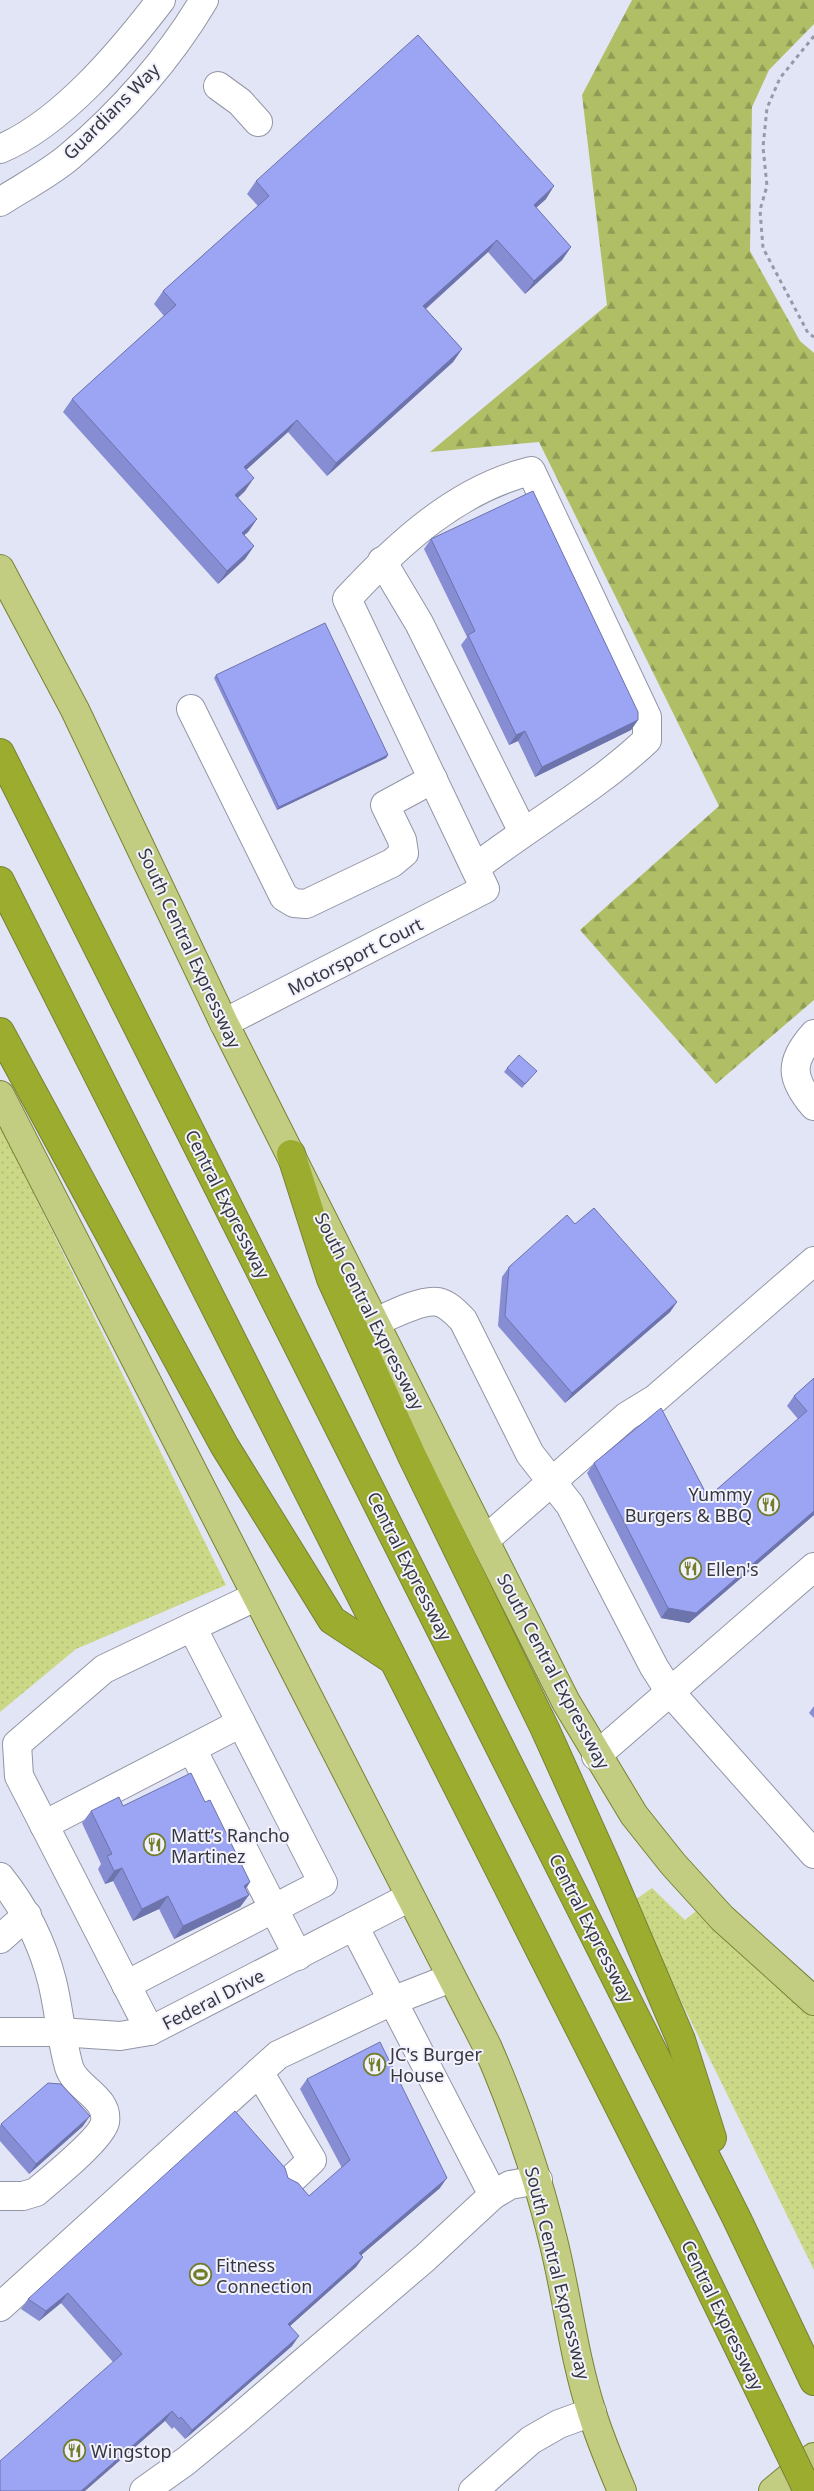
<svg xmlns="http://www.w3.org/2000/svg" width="814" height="2491" font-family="'Noto Sans',sans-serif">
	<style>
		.grass { fill: url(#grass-dots) }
		.forest { fill: url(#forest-firs) }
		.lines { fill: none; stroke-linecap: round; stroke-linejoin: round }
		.minor-casing { stroke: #9295a5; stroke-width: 30 }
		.major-casing { stroke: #788334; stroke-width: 30 }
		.highway-casing { stroke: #788334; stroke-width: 30 }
		.path { stroke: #9799a6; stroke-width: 3; stroke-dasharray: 4 4; stroke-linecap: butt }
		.minor { stroke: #fff; stroke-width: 28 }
		.major { stroke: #c3cd82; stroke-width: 28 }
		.highway { stroke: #9bac2f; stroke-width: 28 }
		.highway-bridge-casing { stroke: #788334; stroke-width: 30; stroke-linecap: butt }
		.highway-bridge { stroke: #9bac2f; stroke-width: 28 }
		.wall { fill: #868dd2 }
		.shaded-wall { fill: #6d73ab }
		.building { fill: #9ca4f4; stroke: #6d73ab }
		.labels { text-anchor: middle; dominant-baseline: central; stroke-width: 4; stroke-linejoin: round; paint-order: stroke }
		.street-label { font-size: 18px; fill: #36373e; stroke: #f1f2fd }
		.poi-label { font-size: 18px; fill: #36373e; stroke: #f1f2fd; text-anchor: start }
	</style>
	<defs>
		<pattern id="grass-dots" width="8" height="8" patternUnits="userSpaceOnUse" patternTransform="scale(1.25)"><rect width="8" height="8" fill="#cbd986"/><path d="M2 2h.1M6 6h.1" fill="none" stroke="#afbb75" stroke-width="1.8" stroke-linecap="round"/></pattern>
		<pattern id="forest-firs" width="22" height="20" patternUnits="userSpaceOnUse" patternTransform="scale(1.25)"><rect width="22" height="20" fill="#b0bf66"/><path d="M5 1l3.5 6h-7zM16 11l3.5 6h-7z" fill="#909c55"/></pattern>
	</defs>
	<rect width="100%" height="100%" fill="#e2e5f6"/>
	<g class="grass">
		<polygon points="0,1125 226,1585 76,1649 0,1712"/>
		<polygon points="652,1888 685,1920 696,1911 814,2016 814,2270 632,1902"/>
	</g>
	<polygon class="forest" points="632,0 814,0 814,24 769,70 752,107 750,251 800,341 814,353 814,1000 716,1084 580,930 719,806 539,442 430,452 607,305 582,95"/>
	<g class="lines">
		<defs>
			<g id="minor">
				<polyline points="218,86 240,102 258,122"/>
				<path d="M 0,149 C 62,123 121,52 161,0"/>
				<path d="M 0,202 C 23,187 49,174 70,156 C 121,113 170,58 204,0"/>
				<polyline points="382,561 419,623 523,832"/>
				<polyline points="191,709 284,897 294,903 306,904 392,863 404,853 402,840 385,805 433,779"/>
				<path d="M 224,1023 L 485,889 L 475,868 L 347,599 C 398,544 457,489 531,471 L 647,717 L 647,740 C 595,789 532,824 475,868"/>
				<path d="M 814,1034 C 789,1062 790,1078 814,1106"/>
				<path d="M 376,1322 C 391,1315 422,1299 438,1302 C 448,1304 456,1313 463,1320 L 530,1454 L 570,1505 L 654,1667 L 670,1692 L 814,1854"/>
				<polyline points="485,1540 627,1416 655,1399 814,1261"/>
				<polyline points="192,1749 298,1956"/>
				<polyline points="596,1756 814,1567"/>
				<polyline points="44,1825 241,1723"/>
				<path d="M 0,1877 C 25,1908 42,1942 52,1981 C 59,2009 61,2039 69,2067 C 75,2088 109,2097 105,2122 C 102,2138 50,2180 36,2192 L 23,2196 L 0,2196"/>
				<polyline points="354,1926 493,2195"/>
				<polyline points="0,1939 27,1915"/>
				<polyline points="126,1985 323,1883 192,1627"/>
				<polyline points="150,2031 19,1776 17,1744 104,1669 255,1597"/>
				<polyline points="0,2032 60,2032 120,2036 150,2031 410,1897"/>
				<polyline points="259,2072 312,2160 293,2178"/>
				<polyline points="0,2307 278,2055 392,2001 451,1978"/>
				<polyline points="144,2491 186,2461 236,2420 425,2258 493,2195 510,2185 538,2180"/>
				<polyline points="473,2491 531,2440 559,2424 592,2412"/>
			</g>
			<g id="major">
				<polyline points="0,569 75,710 224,1023 566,1702 634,1815 673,1864 722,1918 814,2001"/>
				<path d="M 0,1095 L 487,2046 C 514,2108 536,2170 552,2236 C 567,2294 573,2355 592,2413 C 600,2439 611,2465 622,2491"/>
				<polyline points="773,2491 814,2457"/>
			</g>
			<g id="highway">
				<polyline points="0,753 737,2219 814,2381"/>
				<polyline points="0,881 686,2239 769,2410"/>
				<polyline points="0,1032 224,1445 332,1620 393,1660"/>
				<polyline points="291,1154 331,1279 413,1458 545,1729 608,1869 681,2040 712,2138"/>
			</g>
		</defs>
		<use href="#minor" class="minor-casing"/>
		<use href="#major" class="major-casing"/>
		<use href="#highway" class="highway-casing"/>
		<polyline class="path" points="814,36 780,78 767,108 763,147 767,186 760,210 763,248 808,333 814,337"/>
		<use href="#minor" class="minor"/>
		<use href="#major" class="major"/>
		<use href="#highway" class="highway"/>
		<defs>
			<polyline id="highway-bridge" points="769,2410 808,2491"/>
		</defs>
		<use href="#highway-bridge" class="highway-bridge-casing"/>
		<use href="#highway-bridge" class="highway-bridge"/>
	</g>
	<g class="wall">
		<polygon points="256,181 546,199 536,208 571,247 562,260 525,294 488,252 426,309 462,349 453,362 327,476 288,432 246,470 245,491 238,498 257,519 248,532 244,535 254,546 245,559 218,584 63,412 72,399 164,316 154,304 163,291 258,206 247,194"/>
		<polygon points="431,539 638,720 631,730 535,777 518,741 509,745 461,645 467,637 424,549"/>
		<polygon points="216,675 388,755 386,758 277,810 214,678"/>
		<polygon points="507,1068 534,1074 522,1088 504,1072"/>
		<polygon points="575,1224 677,1302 670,1312 565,1403 498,1326 502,1277 509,1267"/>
		<polygon points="814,1378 814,1515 689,1623 661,1618 587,1473 594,1463 708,1497 798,1419 787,1406 794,1396"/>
		<polygon points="814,1706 814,1718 809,1713"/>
		<polygon points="205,1802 250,1882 246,1889 249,1895 240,1907 174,1939 159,1909 133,1921 113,1881 105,1884 98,1869 101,1864 82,1823 91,1811"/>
		<polygon points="307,2079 440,2188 361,2255 363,2257 356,2267 290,2326 292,2346 185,2439 174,2427 172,2429 165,2421 61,2303 39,2321 21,2309 28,2299 288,2178 309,2196 342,2168 300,2089"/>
		<polygon points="1,2124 83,2126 29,2174 0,2141 0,2126"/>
	</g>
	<g class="shaded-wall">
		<polygon points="554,186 546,199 524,218 534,205"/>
		<polygon points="497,240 488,252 414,319 423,306"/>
		<polygon points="571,247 562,260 525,294 534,281"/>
		<polygon points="462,349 453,362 327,476 336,463"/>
		<polygon points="297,420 288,432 235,480 244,467"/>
		<polygon points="254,478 245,491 226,508 235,495"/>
		<polygon points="257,519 248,532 233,545 242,533"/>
		<polygon points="254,546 245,559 218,584 227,571"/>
		<polygon points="638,720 631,730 535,777 542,767"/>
		<polygon points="525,731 518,741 509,745 516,735"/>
		<polygon points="388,755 386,758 277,810 279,807"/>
		<polygon points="677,1302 670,1312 565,1403 572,1393"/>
		<polygon points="814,1511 814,1515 689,1623 661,1618 668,1608"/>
		<polygon points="122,1868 113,1881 105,1884 114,1871"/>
		<polygon points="250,1882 241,1895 244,1886"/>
		<polygon points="249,1895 240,1907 174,1939 183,1926"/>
		<polygon points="168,1896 159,1909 133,1921 142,1909"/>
		<polygon points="90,2116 83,2126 29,2174 36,2164"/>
		<polygon points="447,2178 440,2188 352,2263 359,2253"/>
		<polygon points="363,2257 356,2267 281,2334 288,2324"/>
		<polygon points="68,2293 61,2303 39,2321 46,2311"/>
		<polygon points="299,2336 292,2346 185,2439 192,2430"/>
		<polygon points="172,2411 165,2421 85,2491 81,2491"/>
	</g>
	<g class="building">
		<polygon points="418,35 554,186 534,205 571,247 534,281 497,240 423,306 462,349 336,463 297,420 244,467 254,478 235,495 257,519 242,533 254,546 227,571 72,399 176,305 163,291 269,196 256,181"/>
		<polygon points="533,491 638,712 638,720 542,767 525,731 516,735 468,635 475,631 431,539"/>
		<polygon points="325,623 388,755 279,807 216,675"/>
		<polygon points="519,1055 537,1071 525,1084 507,1068"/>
		<polygon points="594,1208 677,1302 572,1393 505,1316 509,1267 567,1215 575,1224"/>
		<polygon points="814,1378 814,1511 696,1613 668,1608 594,1463 661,1408 708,1497 807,1411 794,1396"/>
		<polygon points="191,1773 205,1802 210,1800 250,1882 244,1886 249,1895 183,1926 168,1896 142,1909 122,1868 114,1871 107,1856 112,1854 91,1811 119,1797 123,1806"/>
		<polygon points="380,2042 447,2178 359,2253 363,2257 288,2324 299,2336 192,2430 181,2417 179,2419 172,2411 81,2491 0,2491 0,2461 122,2354 68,2293 46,2311 28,2299 235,2111 285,2168 288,2178 298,2183 309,2196 350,2160 307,2079"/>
		<polygon points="48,2083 61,2084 90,2116 36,2164 1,2124"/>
	</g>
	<defs>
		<symbol id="restaurant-ring" viewBox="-11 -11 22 22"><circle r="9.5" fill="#f1f2fd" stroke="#727d2a" stroke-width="1.5"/><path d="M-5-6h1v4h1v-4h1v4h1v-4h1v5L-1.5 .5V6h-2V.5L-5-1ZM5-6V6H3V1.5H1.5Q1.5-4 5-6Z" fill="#727d2a"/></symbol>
		<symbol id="stadium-ring" viewBox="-11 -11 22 22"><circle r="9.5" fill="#f1f2fd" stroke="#727d2a" stroke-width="1.5"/><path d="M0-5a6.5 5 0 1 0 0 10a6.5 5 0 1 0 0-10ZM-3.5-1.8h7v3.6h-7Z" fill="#727d2a"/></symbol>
	</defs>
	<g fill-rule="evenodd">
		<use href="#restaurant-ring" x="756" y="1492" width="25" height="25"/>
		<use href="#restaurant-ring" x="678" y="1556" width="25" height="25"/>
		<use href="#restaurant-ring" x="142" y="1832" width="25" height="25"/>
		<use href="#restaurant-ring" x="362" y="2052" width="25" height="25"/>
		<use href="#stadium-ring" x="188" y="2262" width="25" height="25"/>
		<use href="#restaurant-ring" x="62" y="2438" width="25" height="25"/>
	</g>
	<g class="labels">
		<g class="street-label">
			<text transform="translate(111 111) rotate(-45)">Guardians Way</text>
			<text transform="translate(190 948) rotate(65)">South Central Expressway</text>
			<text transform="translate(355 956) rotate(-27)">Motorsport Court</text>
			<text transform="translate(228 1204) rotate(63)">Central Expressway</text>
			<text transform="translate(370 1311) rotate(63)">South Central Expressway</text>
			<text transform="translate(410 1566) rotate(63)">Central Expressway</text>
			<text transform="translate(554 1671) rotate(62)">South Central Expressway</text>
			<text transform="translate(592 1928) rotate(63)">Central Expressway</text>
			<text transform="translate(213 1999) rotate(-27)">Federal Drive</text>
			<text transform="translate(558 2273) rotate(76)">South Central Expressway</text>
			<text transform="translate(723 2315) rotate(64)">Central Expressway</text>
		</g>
		<g class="poi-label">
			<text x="752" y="1494" text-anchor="end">Yummy<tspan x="752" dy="21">Burgers &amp; BBQ</tspan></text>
			<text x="706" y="1569">Ellen's</text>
			<text x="171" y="1835">Matt’s Rancho<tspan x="171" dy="21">Martinez</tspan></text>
			<text x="390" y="2054">JC's Burger<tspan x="390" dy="21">House</tspan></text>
			<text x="216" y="2265">Fitness<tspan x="216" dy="21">Connection</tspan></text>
			<text x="91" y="2451">Wingstop</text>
		</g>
	</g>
</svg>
